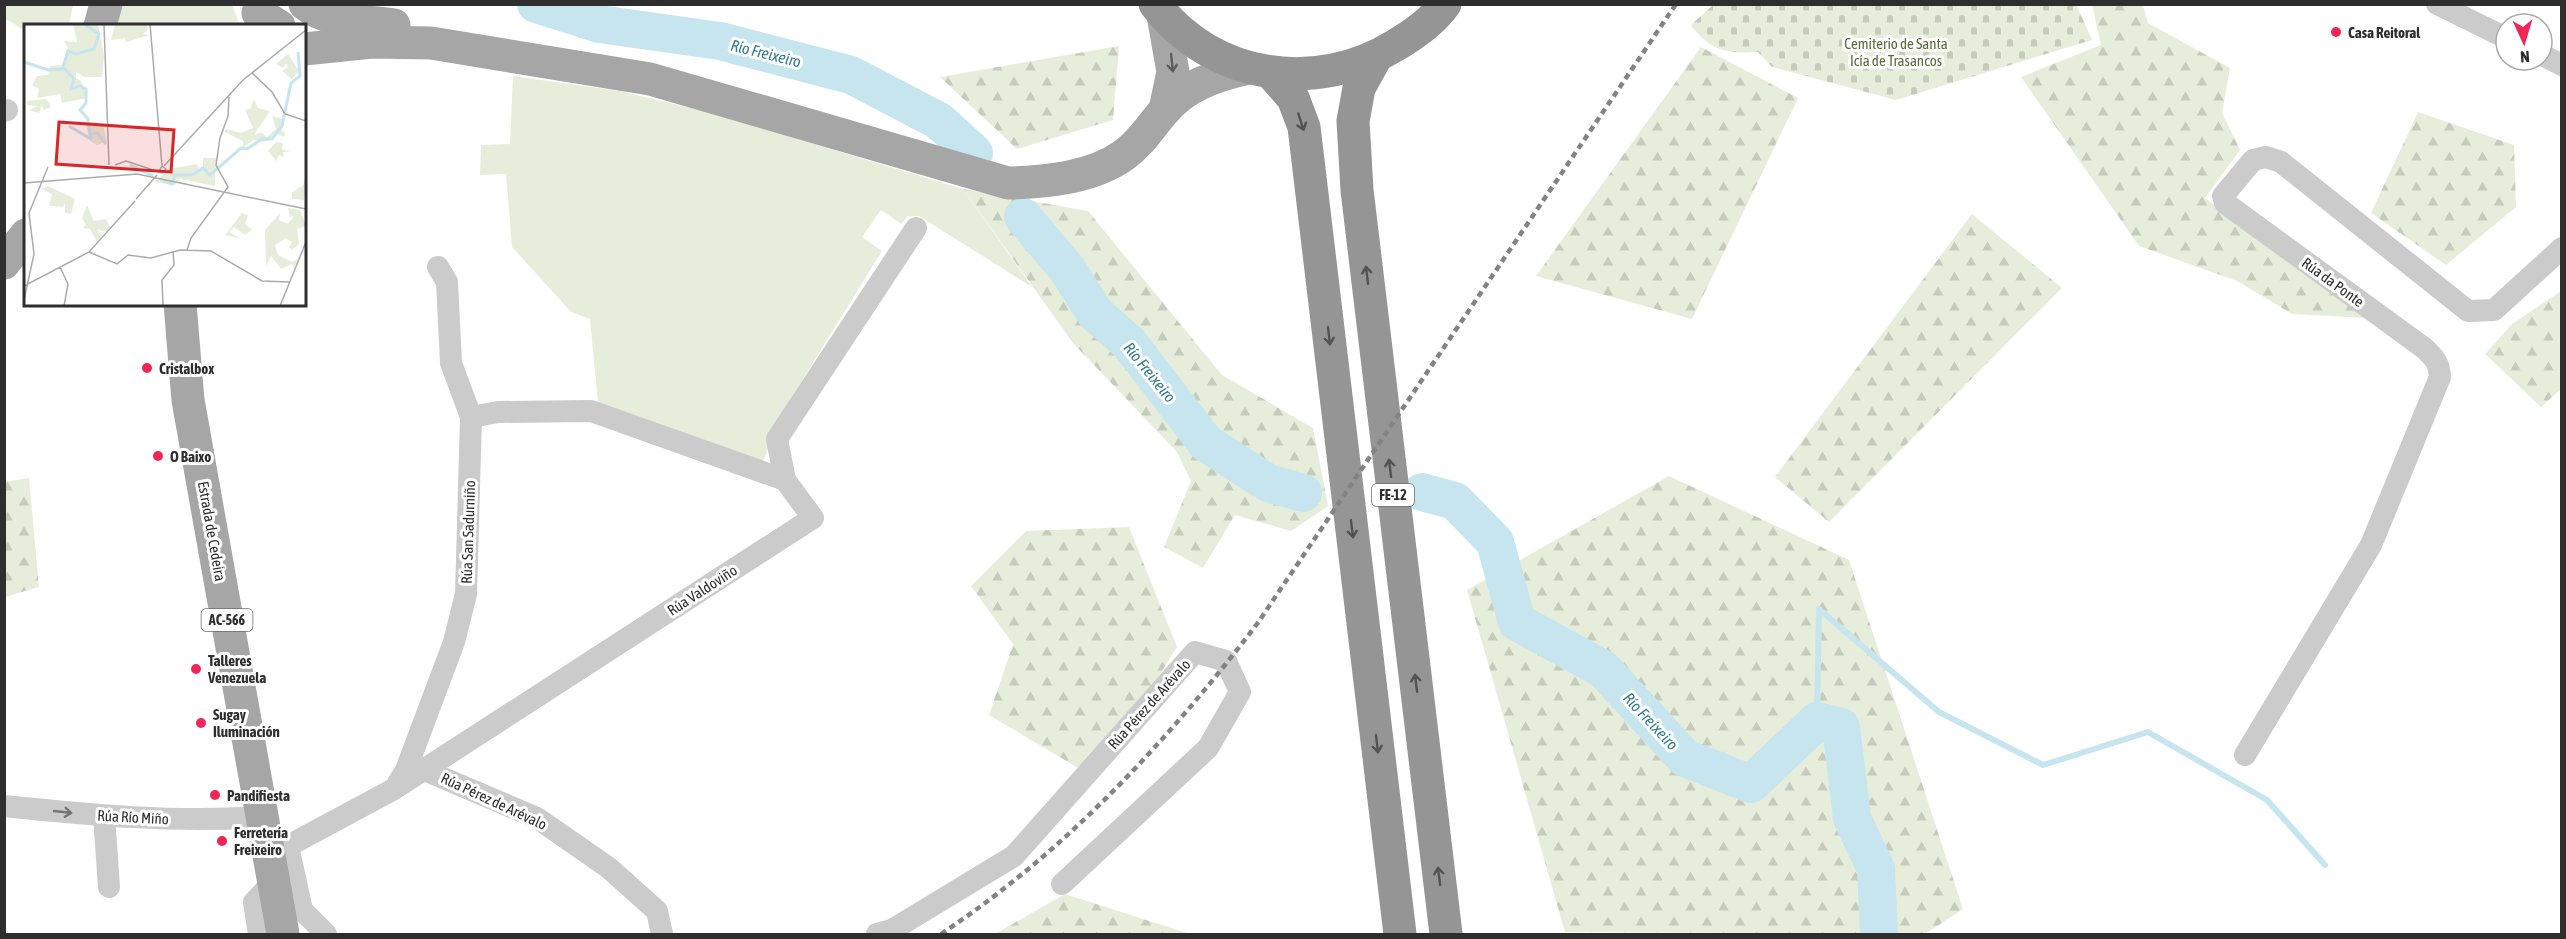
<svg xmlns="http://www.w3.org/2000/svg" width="2566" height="939" font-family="'Asap Condensed',sans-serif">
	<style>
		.green { fill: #e7eddb }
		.forest { fill: url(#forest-firs) }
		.cemetery { fill: url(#cemetery-stones) }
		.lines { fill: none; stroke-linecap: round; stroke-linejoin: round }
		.stream { stroke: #c6e5ee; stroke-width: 6 }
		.river { stroke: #c6e5ee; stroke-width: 38 }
		.street { stroke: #cbcbcb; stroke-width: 22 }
		.primary { stroke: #a6a6a6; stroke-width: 33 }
		.highway { stroke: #959595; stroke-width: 33 }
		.rail { stroke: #838383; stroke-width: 4.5; stroke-dasharray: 6 4.5; stroke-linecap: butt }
		.oneway { stroke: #5e5e5e }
		.oneway2 { stroke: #525252 }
		.oneway3 { stroke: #757575 }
		.poi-dot { fill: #f12556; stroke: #fff; stroke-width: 2 }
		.labels { text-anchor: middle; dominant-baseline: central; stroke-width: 6; stroke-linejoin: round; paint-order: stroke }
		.shield { fill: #fff; stroke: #6d6d6d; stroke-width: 1.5 }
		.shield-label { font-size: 14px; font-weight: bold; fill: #2e2e2e }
		.poi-label { font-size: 15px; font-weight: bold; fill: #2e2e2e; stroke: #fff; text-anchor: start }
		.park-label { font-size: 15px; fill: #5a6d39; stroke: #fff }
		.street-label { font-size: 15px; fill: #2e2e2e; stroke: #fff }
		.water-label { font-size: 16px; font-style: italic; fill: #357b8f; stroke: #fff }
		.inset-river { fill: none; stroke: #c6e5ee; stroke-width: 3 }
		.inset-road { fill: none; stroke: #ababab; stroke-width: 1.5 }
		.view { fill: #d62828; fill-opacity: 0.15; stroke: #d62828; stroke-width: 3 }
		.inset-edge { fill: none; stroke: #2e2e2e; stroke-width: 3 }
	</style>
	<defs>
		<pattern id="forest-firs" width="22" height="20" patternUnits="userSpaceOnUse" patternTransform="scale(1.5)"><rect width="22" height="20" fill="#e7eddb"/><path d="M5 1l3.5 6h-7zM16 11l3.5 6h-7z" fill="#c6ccbc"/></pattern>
		<pattern id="cemetery-stones" width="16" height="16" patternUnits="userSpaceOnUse" patternTransform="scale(1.5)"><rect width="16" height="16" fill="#e7eddb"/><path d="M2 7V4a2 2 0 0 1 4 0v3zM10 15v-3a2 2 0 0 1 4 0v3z" fill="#c6ccbc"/></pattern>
	</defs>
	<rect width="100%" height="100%" fill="#fff"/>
	<g class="green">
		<polygon points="5,4 73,4 73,5 69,25 26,26 25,31 8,20 5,21"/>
		<polygon points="121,4 232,5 240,25 113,26"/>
		<polygon points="513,76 619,91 712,113 963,189 1032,287 919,216 908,216 901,224 881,210 862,237 882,251 780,416 763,462 598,403 590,319 571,312 512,247 506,174 480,175 481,145 510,144"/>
	</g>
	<g class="forest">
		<polygon points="2092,5 2143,5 2148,23 2230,68 2222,113 2240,150 2205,198 2366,318 2292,314 2237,281 2139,246 2021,77 2101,45"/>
		<polygon points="1119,46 1113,120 1017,149 940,77"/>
		<polygon points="1701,47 1798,98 1692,319 1536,276"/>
		<polygon points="2418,112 2514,145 2516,207 2446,265 2371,213"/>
		<polygon points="963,189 1088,211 1222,375 1313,428 1328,506 1291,531 1235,515 1203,568 1164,547 1191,481 1177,452 1073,343"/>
		<polygon points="1972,214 2062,288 1829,522 1775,477"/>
		<polygon points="2561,291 2561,389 2541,407 2485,354 2512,324"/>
		<polygon points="1669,476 1849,560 1963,909 1925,934 1565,932 1467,590"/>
		<polygon points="29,478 39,587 5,597 5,482"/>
		<polygon points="1129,527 1177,647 1095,778 989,715 1013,644 971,586 1026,531"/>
		<polygon points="1065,894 1190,934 995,934"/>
	</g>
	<path class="cemetery" d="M 2076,4 L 2092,40 L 1896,100 L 1772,67 L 1758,52 C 1727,54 1710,51 1691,25 L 1713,5 Z"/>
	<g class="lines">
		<polyline class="stream" points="1817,721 1819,609 1939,712 2043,765 2148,732 2267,800 2325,865"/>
		<g class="river">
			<polyline points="536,4 599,24 720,41 851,75 939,121 974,153"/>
			<polyline points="1023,217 1067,269 1095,313 1129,343 1206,443 1268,483 1303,493"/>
			<polyline points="1422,492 1455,501 1495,542 1517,622 1603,669 1685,758 1751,784 1817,721 1841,727 1852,818 1876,869 1879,934"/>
		</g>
		<g class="street">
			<polyline points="2437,4 2506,38"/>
			<polyline points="2542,55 2562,65"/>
			<polyline points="4,111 7,110"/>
			<polyline points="785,480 777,439 916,228"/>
			<path d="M 2245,755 L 2371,545 L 2440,377 C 2440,364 2434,357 2424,348 L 2225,203 L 2223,196 L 2253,160 L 2266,157 L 2281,162 L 2468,311 L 2494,310 L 2562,248"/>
			<polyline points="422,769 537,818 609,868 657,911 662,934"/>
			<polyline points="398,783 406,770 454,642 466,594 471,417 451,363 447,282 438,267"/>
			<path d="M 4,806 C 90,815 176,823 262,817"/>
			<polyline points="104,816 109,887"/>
			<polyline points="288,846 302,910 326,934"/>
			<polyline points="268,850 288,846 394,789 813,518 785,480 591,411 498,412 471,417"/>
			<polyline points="259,934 254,902 274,881"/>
			<polyline points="877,934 892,930 1014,856 1195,652 1226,661 1240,692 1208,748 1062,884"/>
		</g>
		<g class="primary">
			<path d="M 305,4 C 330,24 365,20 394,25"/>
			<polyline points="258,13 279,26"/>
			<polyline points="1163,15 1173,72 1165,110"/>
			<polyline points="100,26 106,4"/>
			<path d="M 304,49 L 372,42 L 431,43 L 650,79 L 1008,183 C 1046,182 1092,178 1124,155 C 1141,143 1151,126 1164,111 C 1185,86 1214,76 1245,69"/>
			<polyline points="4,263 26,235"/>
			<polyline points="180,304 188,400 283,934"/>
		</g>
		<g class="highway">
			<path d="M 1155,4 C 1213,80 1317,94 1396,45 C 1413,35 1433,21 1445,4"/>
			<polyline points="1375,59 1359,88 1353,121 1357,190 1446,934"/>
			<polyline points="1271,73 1293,98 1304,127 1400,934"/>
		</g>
		<path class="rail" d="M 941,934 C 1066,851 1166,743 1257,624 L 1676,4"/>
	</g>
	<defs><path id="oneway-shaft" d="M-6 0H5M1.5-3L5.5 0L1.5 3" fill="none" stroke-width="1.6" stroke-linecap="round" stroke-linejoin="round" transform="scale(1.5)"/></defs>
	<use class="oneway" href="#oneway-shaft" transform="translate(1172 63) rotate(84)"/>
	<g class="oneway2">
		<use href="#oneway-shaft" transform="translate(1301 122) rotate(72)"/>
		<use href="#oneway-shaft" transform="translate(1367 275) rotate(-97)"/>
		<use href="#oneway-shaft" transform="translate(1329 336) rotate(83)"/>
		<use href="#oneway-shaft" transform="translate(1390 468) rotate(-97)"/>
		<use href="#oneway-shaft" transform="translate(1352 529) rotate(83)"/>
		<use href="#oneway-shaft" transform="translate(1416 683) rotate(-97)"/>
		<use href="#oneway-shaft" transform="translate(1377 744) rotate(83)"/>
		<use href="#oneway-shaft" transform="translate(1439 876) rotate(-97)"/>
	</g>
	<use class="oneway3" href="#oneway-shaft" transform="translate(63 812) rotate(6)"/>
	<g class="poi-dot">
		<circle cx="2336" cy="32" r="6"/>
		<circle cx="147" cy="368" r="6"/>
		<circle cx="158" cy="456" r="6"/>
		<circle cx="196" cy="669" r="6"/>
		<circle cx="201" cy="723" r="6"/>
		<circle cx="215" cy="795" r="6"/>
		<circle cx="222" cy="841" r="6"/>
	</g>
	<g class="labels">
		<g class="shield">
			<rect x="1372" y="484" width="42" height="22" rx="4.5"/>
			<rect x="201.5" y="609" width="51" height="22" rx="4.5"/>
		</g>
		<g class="shield-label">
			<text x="1393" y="495">FE-12</text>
			<text x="227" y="620">AC-566</text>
		</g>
		<g class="poi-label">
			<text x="2348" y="32">Casa Reitoral</text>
			<text x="159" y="368">Cristalbox</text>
			<text x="170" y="456">O Baixo</text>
			<text x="208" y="660">Talleres<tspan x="208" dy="17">Venezuela</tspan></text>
			<text x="213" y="714">Sugay<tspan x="213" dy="17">Iluminación</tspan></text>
			<text x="227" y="795">Pandifiesta</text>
			<text x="234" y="832">Ferretería<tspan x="234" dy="17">Freixeiro</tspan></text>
		</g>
		<g class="park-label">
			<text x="1896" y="43">Cemiterio de Santa<tspan x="1896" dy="17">Icía de Trasancos</tspan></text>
		</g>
		<g class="street-label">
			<text transform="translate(2333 282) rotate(36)">Rúa da Ponte</text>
			<text transform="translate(212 531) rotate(80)">Estrada de Cedeira</text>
			<text transform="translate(468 532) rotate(-88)">Rúa San Sadurniño</text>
			<text transform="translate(702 590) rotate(-33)">Rúa Valdoviño</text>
			<text transform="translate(1149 704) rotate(-48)">Rúa Pérez de Arévalo</text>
			<text transform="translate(494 801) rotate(25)">Rúa Pérez de Arévalo</text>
			<text transform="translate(133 817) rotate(3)">Rúa Río Miño</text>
		</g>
		<g class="water-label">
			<text transform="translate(766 53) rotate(14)">Río Freixeiro</text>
			<text transform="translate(1150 372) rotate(51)">Río Freixeiro</text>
			<text transform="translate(1651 721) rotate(47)">Río Freixeiro</text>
		</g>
	</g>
	<g transform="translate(24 24)">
		<rect width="282" height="282" fill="#fff"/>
		<path d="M 264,30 L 275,47 L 268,55 L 258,47 L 264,43 L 262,39 L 259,44 L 252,40 ZM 179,134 L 192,134 L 191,162 L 156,155 L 151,161 L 131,158 L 144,145 L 173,140 L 175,145 L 179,142 ZM 24,162 L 51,175 L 47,190 L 41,189 L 41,179 L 39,183 L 25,182 L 28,170 L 18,165 ZM 63,181 L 70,197 L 82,195 L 86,203 L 82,208 L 73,205 L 78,212 L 73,218 L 66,205 L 59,204 L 62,201 L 58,194 ZM 218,189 L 224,191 L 221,200 L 228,206 L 221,211 L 210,203 L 205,208 L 217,215 L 201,211 Z" fill="#e7eddb"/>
		<path d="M 49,0 L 74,0 L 80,32 L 78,53 L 61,53 L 52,48 L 52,54 L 57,57 L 63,74 L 38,79 L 36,70 L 13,74 L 15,65 L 8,61 L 13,52 L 24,51 L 26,42 L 38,41 L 44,24 L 40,17 L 53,18 ZM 91,0 L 122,0 L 124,5 L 119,10 L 126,11 L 102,18 L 101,14 L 87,16 ZM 23,75 L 27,83 L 20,86 L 18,82 L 15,89 L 5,86 L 13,82 L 3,81 L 2,77 ZM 230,75 L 234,84 L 246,87 L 230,111 L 237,108 L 243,113 L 252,105 L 248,92 L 259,95 L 257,106 L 262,110 L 259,113 L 253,109 L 249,115 L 239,118 L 229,116 L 219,124 L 213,125 L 219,122 L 219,117 L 201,108 L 201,105 L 217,109 L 229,104 L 221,86 L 226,85 ZM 68,97 L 79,101 L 83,117 L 73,121 L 66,117 L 62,101 ZM 252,118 L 259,119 L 258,125 L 266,128 L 259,128 L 260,133 L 255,131 L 252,137 L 244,127 ZM 282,152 L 280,176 L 268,175 L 268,169 L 279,161 ZM 264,184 L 276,186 L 282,202 L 273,205 L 275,220 L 268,226 L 265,223 L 268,218 L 262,214 L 251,221 L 254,231 L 268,238 L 275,234 L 270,244 L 268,240 L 257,245 L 247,232 L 242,242 L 241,206 L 256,189 L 255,196 L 264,200 L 270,192 L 266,193 Z" fill="#e7eddb"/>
		<path class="inset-river" d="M 61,0 L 75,10 L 70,25 L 52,30 L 44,27 L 39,43 L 50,55 L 47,65 L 56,62 L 62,65 L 62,79 L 56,86 L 64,95 L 66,110 L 73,109 L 82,120M 0,38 L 24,46 L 40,45M 45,102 L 67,115 L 67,110M 106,141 L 129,152M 139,157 L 148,160 L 151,151 L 168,151 L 179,144 L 186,151 L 217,124 L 223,125 L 238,115 L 248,115 L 258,102 L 267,59 L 276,52 L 274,28"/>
		<path class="inset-road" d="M 80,0 L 85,141M 126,0 L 138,142M 228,49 L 248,68 L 261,90 L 282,97M 91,141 L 102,137 L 138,149 L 142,145 L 138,142 L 135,147M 140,142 L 219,56 L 282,6M 0,159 L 113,150 L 282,185M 112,175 L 133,151M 163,226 L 167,214 L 204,163 L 192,141 L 196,114 L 204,92 L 205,73M 65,228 L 93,240 L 104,231 L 127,234 L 156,226 L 187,227 L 238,257 L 265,258M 36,243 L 44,260 L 40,282M 0,262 L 65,228 L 111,177M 0,276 L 10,230 L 5,189 L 24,143M 139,282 L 138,256 L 150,241 L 149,227M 256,282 L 282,218"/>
		<path class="view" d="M 35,98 L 150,106 L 147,148 L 32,140 Z"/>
		<rect width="282" height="282" class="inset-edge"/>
	</g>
	<rect width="2566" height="939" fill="none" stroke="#2e2e2e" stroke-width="12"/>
	<g transform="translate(2524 42) rotate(176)"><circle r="28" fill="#ffffff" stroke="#ababab" stroke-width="1.5"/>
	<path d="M0-4.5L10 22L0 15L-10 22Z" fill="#f12556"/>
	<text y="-9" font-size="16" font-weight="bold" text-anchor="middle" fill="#2e2e2e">N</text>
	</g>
</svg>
